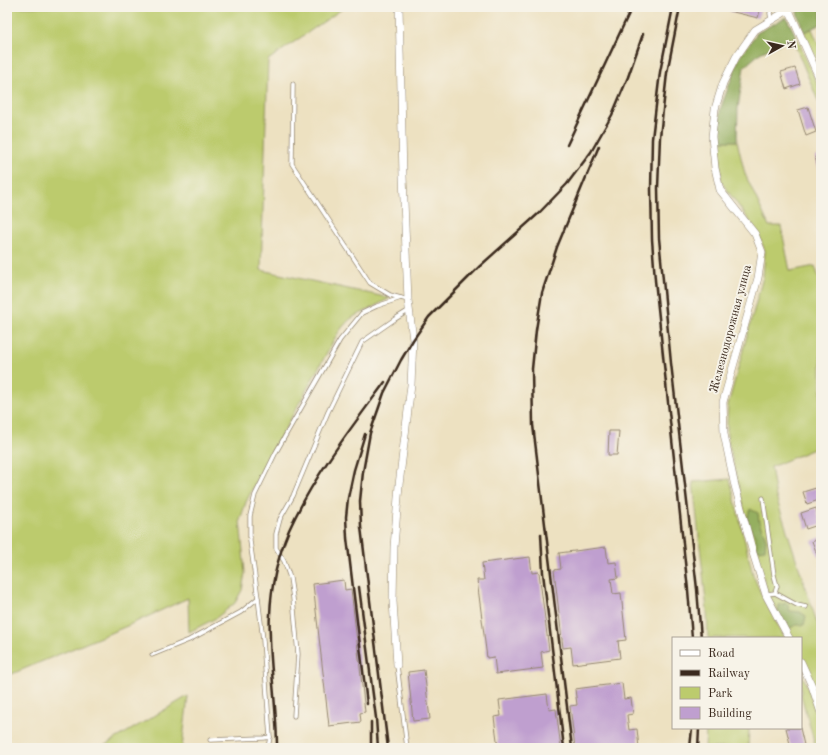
<svg xmlns="http://www.w3.org/2000/svg" width="828" height="755" font-family="'Old Standard TT',serif">
	<style>
		.green { fill: #bccb6d; stroke: #7c7a46 }
		.forest { fill: #95af60; stroke: #686c3f }
		.building { fill: #bf9fcf }
		.lines { fill: none; stroke-linecap: round; stroke-linejoin: round }
		.service-casing { stroke: #948670; stroke-width: 5 }
		.minor-casing { stroke: #948670; stroke-width: 8 }
		.service { stroke: #fff; stroke-width: 3.5 }
		.minor { stroke: #fff; stroke-width: 7 }
		.rail { stroke: #3b2a1e; stroke-width: 2.5 }
		.labels { text-anchor: middle; dominant-baseline: central; stroke-width: 4; stroke-linejoin: round; paint-order: stroke }
		.street-label { font-size: 12px; fill: #3b2a1e; stroke: #f7f3e8 }
	</style>
	<rect width="100%" height="100%" fill="#f7f3e8"/>
	<filter id="ink" filterUnits="userSpaceOnUse"><feTurbulence type="fractalNoise" baseFrequency=".025" numOctaves="2"/><feDisplacementMap in="SourceGraphic" scale="8" xChannelSelector="R" yChannelSelector="G"/><feConvolveMatrix kernelMatrix="1 2 1 2 8 2 1 2 1" color-interpolation-filters="sRGB"/></filter>
	<filter id="wash" filterUnits="userSpaceOnUse"><feTurbulence type="fractalNoise" baseFrequency=".012" numOctaves="4" result="noise"/><feDisplacementMap in="SourceGraphic" scale="16" xChannelSelector="R" yChannelSelector="G"/><feGaussianBlur stdDeviation="0.9" result="paint"/><feColorMatrix in="noise" values="0 0 0 0 0 0 0 0 0 0 0 0 0 0 0 0 0 1.4 0 .05"/><feComposite in="paint" operator="in"/></filter>
	<g filter="url(#wash)">
		<rect width="100%" height="100%" fill="#ede1c1"/>
		<g class="green">
			<path d="M 7,7 L 345,7 L 268,60 L 261,270 L 390,298 L 362,313 C 350,316 341,328 335,338 L 257,480 L 246,502 L 240,520 L 245,573 L 242,590 L 235,603 L 216,618 L 189,632 L 188,598 L 127,626 L 7,676 Z"/>
			<polygon points="812,29 821,50 821,70 804,32"/>
			<polygon points="796,36 821,92 821,108 792,38"/>
			<polygon points="719,141 737,141 745,174 769,226 781,226 790,271 815,266 821,284 821,446 771,467 776,497 821,635 821,706 814,686 801,658 801,638 792,638 768,595 745,514 727,437 727,424 728,405 763,277 765,251 757,231 721,182"/>
			<polygon points="730,479 753,575 764,600 785,638 708,638 707,611 693,482"/>
			<polygon points="801,672 808,688 821,726 821,748 816,748 801,695"/>
			<polygon points="188,696 182,748 100,748"/>
			<polygon points="706,728 749,728 748,748 705,748"/>
		</g>
		<g class="forest">
			<polygon points="802,7 821,7 821,24 804,32 797,12"/>
			<polygon points="786,17 796,36 760,53 744,67 738,108 737,141 719,141 720,110 739,58 757,33"/>
			<polygon points="750,509 758,513 759,522 766,539 765,549 757,550 755,535 752,532 747,519"/>
			<polygon points="787,603 790,611 800,612 806,616 804,625 796,625 788,629 778,615 779,605"/>
		</g>
		<g id="blocks">
			<g class="building">
				<polygon points="730,7 761,7 758,18 729,11"/>
				<polygon points="795,68 800,84 786,89 781,72"/>
				<polygon points="808,107 816,132 806,136 798,110"/>
				<polygon points="821,155 821,169 819,170 815,157"/>
				<polygon points="609,431 619,431 617,455 608,455"/>
				<polygon points="816,488 819,500 807,504 803,492"/>
				<polygon points="816,508 821,524 806,529 801,513"/>
				<polygon points="821,537 821,555 818,557 812,541"/>
				<polygon points="606,547 608,563 616,562 618,578 611,579 613,594 621,593 626,640 618,641 620,658 573,664 571,647 563,648 554,570 561,569 559,553"/>
				<polygon points="530,557 532,573 539,572 549,650 541,652 543,668 496,674 494,657 487,658 477,580 484,580 482,563"/>
				<polygon points="344,580 345,590 351,589 365,712 360,713 361,722 329,726 313,584"/>
				<polygon points="424,670 430,719 413,721 408,672"/>
				<polygon points="622,683 624,699 631,698 633,714 627,715 629,730 637,729 639,748 575,748 570,706 577,705 575,689"/>
				<polygon points="547,694 549,710 556,709 561,748 498,748 494,717 501,716 499,700"/>
				<polygon points="786,728 800,728 804,745 791,748"/>
			</g>
		</g>
	</g>
	<g filter="url(#ink)">
		<use href="#blocks" fill-opacity="0" stroke="#948670" stroke-width="1"/>
		<g class="lines">
			<defs>
				<g id="service">
					<polyline points="771,20 770,13 772,7"/>
					<polyline points="293,84 292,164 370,283 390,295 408,300"/>
					<polyline points="763,498 774,575 777,586 775,593 767,594"/>
					<polyline points="775,593 797,605 806,607"/>
					<polyline points="152,655 189,640 241,612 258,598"/>
					<polyline points="397,665 407,748"/>
					<polyline points="294,716 298,654 293,598 290,578 284,561 276,548 276,534 280,519 293,496 328,412 362,342 395,319 408,311"/>
					<polyline points="210,740 264,738 270,737"/>
					<polyline points="268,748 270,737 263,640 258,598 250,541 250,516 255,495 276,452 340,340 362,313 377,306 401,298"/>
				</g>
				<g id="minor">
					<polyline points="789,10 821,82"/>
					<polyline points="789,638 766,595 753,553 734,482 724,434 723,402 758,278 762,252 755,234 720,190 715,168 712,137 715,109 723,83 736,57 755,30 793,7"/>
					<polyline points="801,662 812,686 821,713"/>
					<polyline points="397,665 393,601 394,547 399,485 411,385 413,340 408,300 403,176 399,7"/>
				</g>
			</defs>
			<use href="#service" class="service-casing"/>
			<use href="#minor" class="minor-casing"/>
			<use href="#service" class="service"/>
			<use href="#minor" class="minor"/>
			<g class="rail">
				<polyline points="673,7 660,72 652,139 651,189 652,239 655,280 688,590 692,638"/>
				<polyline points="680,7 667,73 660,137 658,188 659,238 671,363 697,589 701,638"/>
				<polyline points="567,145 632,7"/>
				<polyline points="365,434 354,470 348,498 346,517 347,538 367,704"/>
				<polyline points="541,534 543,573 564,748"/>
				<polyline points="359,587 376,718 378,748"/>
				<polyline points="371,722 371,748"/>
				<path d="M 277,748 C 277,712 271,675 270,639 C 270,631 269,623 270,615 C 271,586 278,556 289,530 C 313,477 351,428 385,382"/>
				<polyline points="388,748 361,527 360,501 363,472 370,433 384,393 401,360 413,340 429,317 480,266 538,214 567,184 591,152 612,115 628,77 643,34"/>
				<polyline points="572,748 533,425 532,369 536,330 542,293 557,247 599,146"/>
				<polyline points="690,748 692,728"/>
				<polyline points="698,748 699,728"/>
			</g>
		</g>
	</g>
	<g class="labels">
		<g class="street-label">
			<text transform="translate(731 329) rotate(-75)">Железнодорожная улица</text>
		</g>
	</g>
	<rect width="828" height="755" fill="none" stroke="#f7f3e8" stroke-width="24"/>
	<rect x="672" y="637" width="130" height="92" fill="#f7f3e8" stroke="#aca397"/>
	<rect x="680" y="650" width="20" height="6" fill="#ffffff" stroke="#aca397"/>
	<text x="708" y="657" font-size="12" fill="#3b2a1e">Road</text>
	<rect x="680" y="670" width="20" height="6" fill="#3b2a1e" stroke="#aca397"/>
	<text x="708" y="677" font-size="12" fill="#3b2a1e">Railway</text>
	<rect x="680" y="687" width="20" height="12" fill="#bccb6d" stroke="#aca397"/>
	<text x="708" y="697" font-size="12" fill="#3b2a1e">Park</text>
	<rect x="680" y="707" width="20" height="12" fill="#bf9fcf" stroke="#aca397"/>
	<text x="708" y="717" font-size="12" fill="#3b2a1e">Building</text>
	<g transform="translate(782 46) rotate(82)" stroke="#f7f3e8" stroke-width="3" paint-order="stroke">
	<path d="M0-3L7 15L0 10L-7 15Z" fill="#3b2a1e"/>
	<text y="-6" font-size="11" font-weight="bold" text-anchor="middle" fill="#3b2a1e">N</text>
	</g>
</svg>
